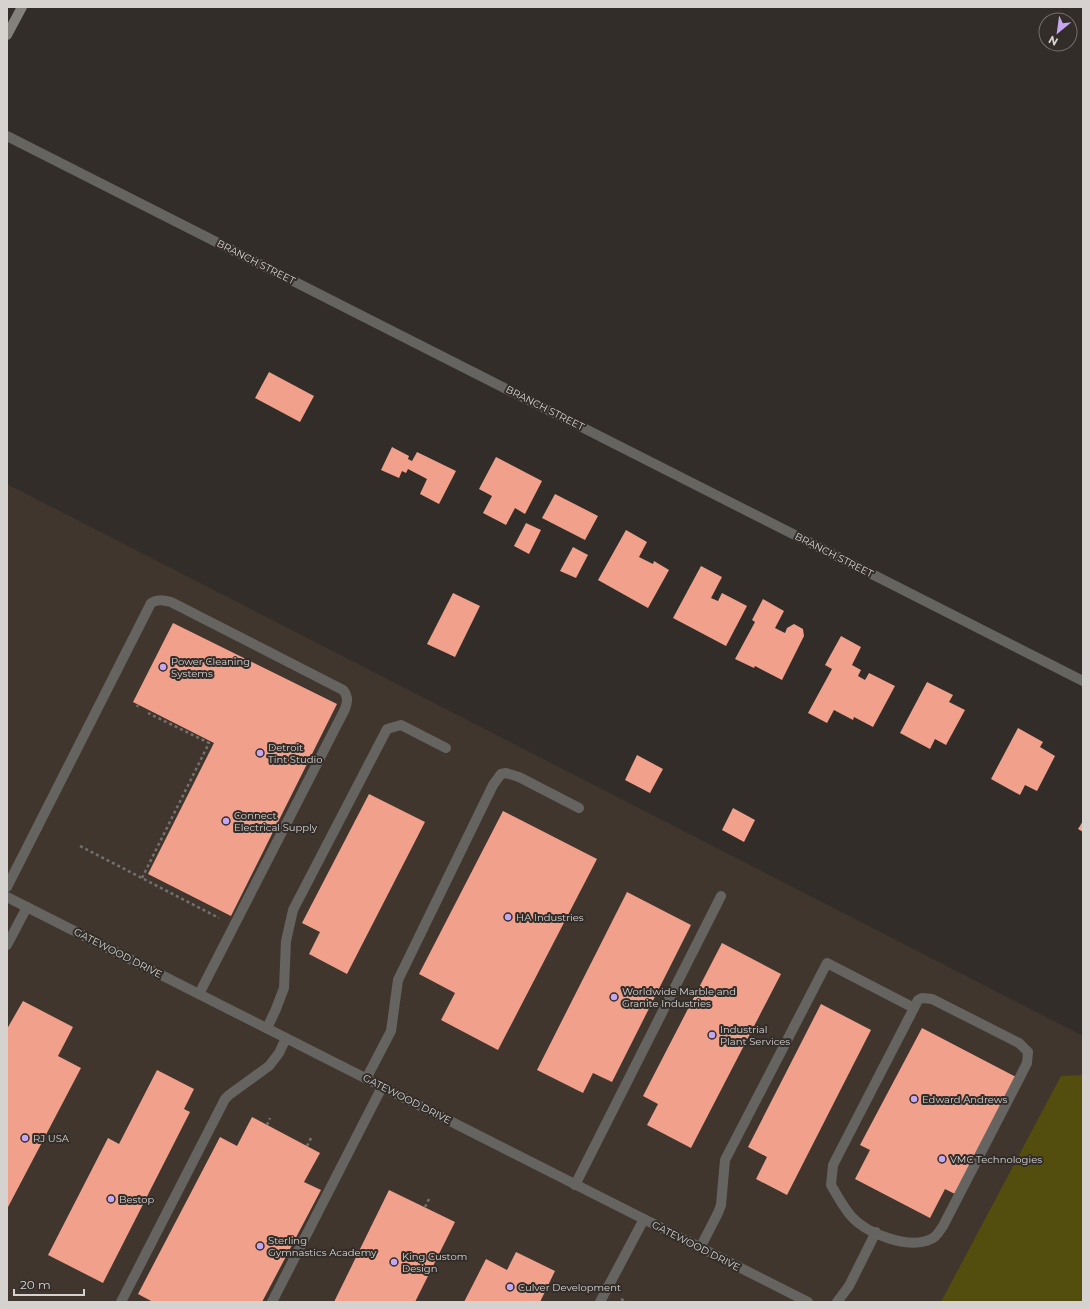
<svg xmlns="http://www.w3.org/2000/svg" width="1090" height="1309" font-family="Montserrat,sans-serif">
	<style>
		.built { fill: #41362e }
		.water { fill: #544e0e }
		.building { fill: #f1a08c }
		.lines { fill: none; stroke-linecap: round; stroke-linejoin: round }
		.path { stroke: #74706d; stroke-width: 2.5; stroke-dasharray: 3 3; stroke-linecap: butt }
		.lane { stroke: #656461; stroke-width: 10 }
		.street { stroke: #656461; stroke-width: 10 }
		.secondary { stroke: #84817d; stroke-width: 10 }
		.poi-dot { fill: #c5a6f0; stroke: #322d29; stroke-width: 1.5 }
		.labels { text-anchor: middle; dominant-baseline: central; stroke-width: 4; stroke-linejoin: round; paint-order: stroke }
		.street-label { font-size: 10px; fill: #d6d2d0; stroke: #322d29 }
		.poi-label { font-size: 10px; fill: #d6d2d0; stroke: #322d29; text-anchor: start }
	</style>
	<rect width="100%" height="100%" fill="#322d29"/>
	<polygon class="built" points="7,484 1083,1036 1083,1302 7,1302"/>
	<polygon class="water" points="1083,1075 1083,1302 941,1302 1061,1076"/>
	<g class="building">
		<polygon points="269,372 314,396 300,422 255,398"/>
		<polygon points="392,447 409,456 408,459 412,461 417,452 456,471 439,504 420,494 427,479 408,469 406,473 402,471 399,478 381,470"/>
		<polygon points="496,457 542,481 525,514 515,508 506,525 483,513 492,496 479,489"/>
		<polygon points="555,494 598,516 585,540 542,518"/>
		<polygon points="526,523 541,530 529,554 514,546"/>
		<polygon points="626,530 647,542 639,557 653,564 654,561 669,570 648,608 598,580"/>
		<polygon points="573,547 588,555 576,578 560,571"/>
		<polygon points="701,566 722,577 711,598 718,601 722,593 747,606 726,646 673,618"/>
		<polygon points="453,593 480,606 455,657 427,644"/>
		<polygon points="763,599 784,611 775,628 785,633 787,628 794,624 803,629 804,636 782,680 755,666 754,668 735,659 755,622 752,620"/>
		<polygon points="173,623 337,704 231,916 148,874 214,743 133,702"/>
		<polygon points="841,636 861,647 852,665 861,670 858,676 865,680 869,673 895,686 873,727 854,717 853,720 834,710 827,723 808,713 832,669 825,665"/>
		<polygon points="927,682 953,695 949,702 965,710 946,745 935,739 930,749 900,733"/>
		<polygon points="1018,728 1043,742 1040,747 1055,756 1037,791 1025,785 1020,795 991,779"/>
		<polygon points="637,755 663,769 650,793 625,780"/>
		<polygon points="369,794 425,822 347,974 309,954 320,932 302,923"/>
		<polygon points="733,808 755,820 744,842 722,830"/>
		<polygon points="503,811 597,859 498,1050 441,1020 455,993 419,974"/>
		<polygon points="1083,821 1083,832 1078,829"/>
		<polygon points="627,892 691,925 612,1082 593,1073 583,1093 537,1070"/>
		<polygon points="722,943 781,974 691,1148 647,1125 658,1104 643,1096"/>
		<polygon points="23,1001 73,1027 58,1056 81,1068 7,1209 7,1029"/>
		<polygon points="821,1004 871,1030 787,1195 756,1179 767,1157 748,1147"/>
		<polygon points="922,1028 1016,1077 955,1194 945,1189 930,1218 855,1179 870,1150 860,1145"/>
		<polygon points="157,1070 194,1089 184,1109 190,1112 103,1283 48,1255 108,1138 119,1144"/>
		<polygon points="252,1117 320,1153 304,1182 321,1190 262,1302 153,1302 138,1294 220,1137 237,1146"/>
		<polygon points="389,1190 455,1222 415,1302 334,1302"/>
		<polygon points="516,1252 555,1271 540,1302 464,1302 486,1259 507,1270"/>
	</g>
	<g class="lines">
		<g class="path">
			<polyline points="137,707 138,705"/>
			<polyline points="80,846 219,918"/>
			<polyline points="142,878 209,743 148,713"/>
			<polyline points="267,1125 270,1118"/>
			<polyline points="307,1146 311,1138"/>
			<polyline points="425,1207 429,1199"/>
			<polyline points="621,1299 627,1302"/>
		</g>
		<g class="lane">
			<path d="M 7,887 L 151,603 C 158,599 163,600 171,602 L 343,690 C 348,696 348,701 345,709 L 199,994"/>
			<polyline points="7,945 27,907"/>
			<path d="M 922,998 L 932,999 L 1019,1043 L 1028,1052 L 1027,1063 L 1021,1075 L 943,1226 C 940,1230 937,1236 933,1238 C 911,1251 867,1234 851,1216 C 843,1207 837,1195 831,1185 L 833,1165 L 914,1008 L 918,1000 Z"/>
			<polyline points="267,1028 276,1009 284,988 286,941 293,910 387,729 401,725 446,748"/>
			<polyline points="366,1079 391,1031 398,980 493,785 501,774 506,773 519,777 579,808"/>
			<polyline points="575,1185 721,896"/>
			<polyline points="700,1248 718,1213 721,1205 725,1160 827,963 914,1008"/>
			<polyline points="121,1302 225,1099 229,1095 269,1066 279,1053 286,1038"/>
			<polyline points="272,1302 382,1087"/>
			<polyline points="600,1302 644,1219"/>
			<polyline points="837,1302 849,1286 876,1232"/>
		</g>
		<g class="street">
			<polyline points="7,136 1083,681"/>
			<polyline points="7,897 808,1302"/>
		</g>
		<polyline class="secondary" points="7,35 22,7"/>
	</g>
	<g class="poi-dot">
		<circle cx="163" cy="667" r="4"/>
		<circle cx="260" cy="753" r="4"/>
		<circle cx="226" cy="821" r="4"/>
		<circle cx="508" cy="917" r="4"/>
		<circle cx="614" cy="997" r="4"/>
		<circle cx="712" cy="1035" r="4"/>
		<circle cx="914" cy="1099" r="4"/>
		<circle cx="25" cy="1138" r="4"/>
		<circle cx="942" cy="1159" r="4"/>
		<circle cx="111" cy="1199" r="4"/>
		<circle cx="260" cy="1246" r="4"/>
		<circle cx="394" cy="1262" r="4"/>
		<circle cx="510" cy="1287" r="4"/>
	</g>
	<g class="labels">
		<g class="street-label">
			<text transform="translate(256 262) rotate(27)">BRANCH STREET</text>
			<text transform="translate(545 408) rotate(27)">BRANCH STREET</text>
			<text transform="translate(834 555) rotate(27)">BRANCH STREET</text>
			<text transform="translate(118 953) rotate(27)">GATEWOOD DRIVE</text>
			<text transform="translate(407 1099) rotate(27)">GATEWOOD DRIVE</text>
			<text transform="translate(696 1246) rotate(27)">GATEWOOD DRIVE</text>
		</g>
		<g class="poi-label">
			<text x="171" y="661">Power Cleaning<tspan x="171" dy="12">Systems</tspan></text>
			<text x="268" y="747">Detroit<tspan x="268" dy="12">Tint Studio</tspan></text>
			<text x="234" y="815">Connect<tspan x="234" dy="12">Electrical Supply</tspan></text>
			<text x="516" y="917">HA Industries</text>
			<text x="622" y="991">Worldwide Marble and<tspan x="622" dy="12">Granite Industries</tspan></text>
			<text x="720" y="1029">Industrial<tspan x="720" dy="12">Plant Services</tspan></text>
			<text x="922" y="1099">Edward Andrews</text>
			<text x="33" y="1138">RJ USA</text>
			<text x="950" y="1159">VMC Technologies</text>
			<text x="119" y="1199">Bestop</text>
			<text x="268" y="1240">Sterling<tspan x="268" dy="12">Gymnastics Academy</tspan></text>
			<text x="402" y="1256">King Custom<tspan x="402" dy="12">Design</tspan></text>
			<text x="518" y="1287">Culver Development</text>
		</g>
	</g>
	<rect width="1090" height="1309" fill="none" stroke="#d6d2d0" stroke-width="16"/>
	<g transform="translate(1058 32) rotate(209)"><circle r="19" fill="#322d29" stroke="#746f6c"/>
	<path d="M0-3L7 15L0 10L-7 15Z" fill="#c5a6f0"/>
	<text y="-6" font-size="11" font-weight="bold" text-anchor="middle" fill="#d6d2d0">N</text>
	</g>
	<path d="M14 1289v6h70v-6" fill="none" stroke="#d6d2d0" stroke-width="2"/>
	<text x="20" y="1289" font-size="12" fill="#d6d2d0" stroke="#322d29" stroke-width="3" paint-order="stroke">20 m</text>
</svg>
